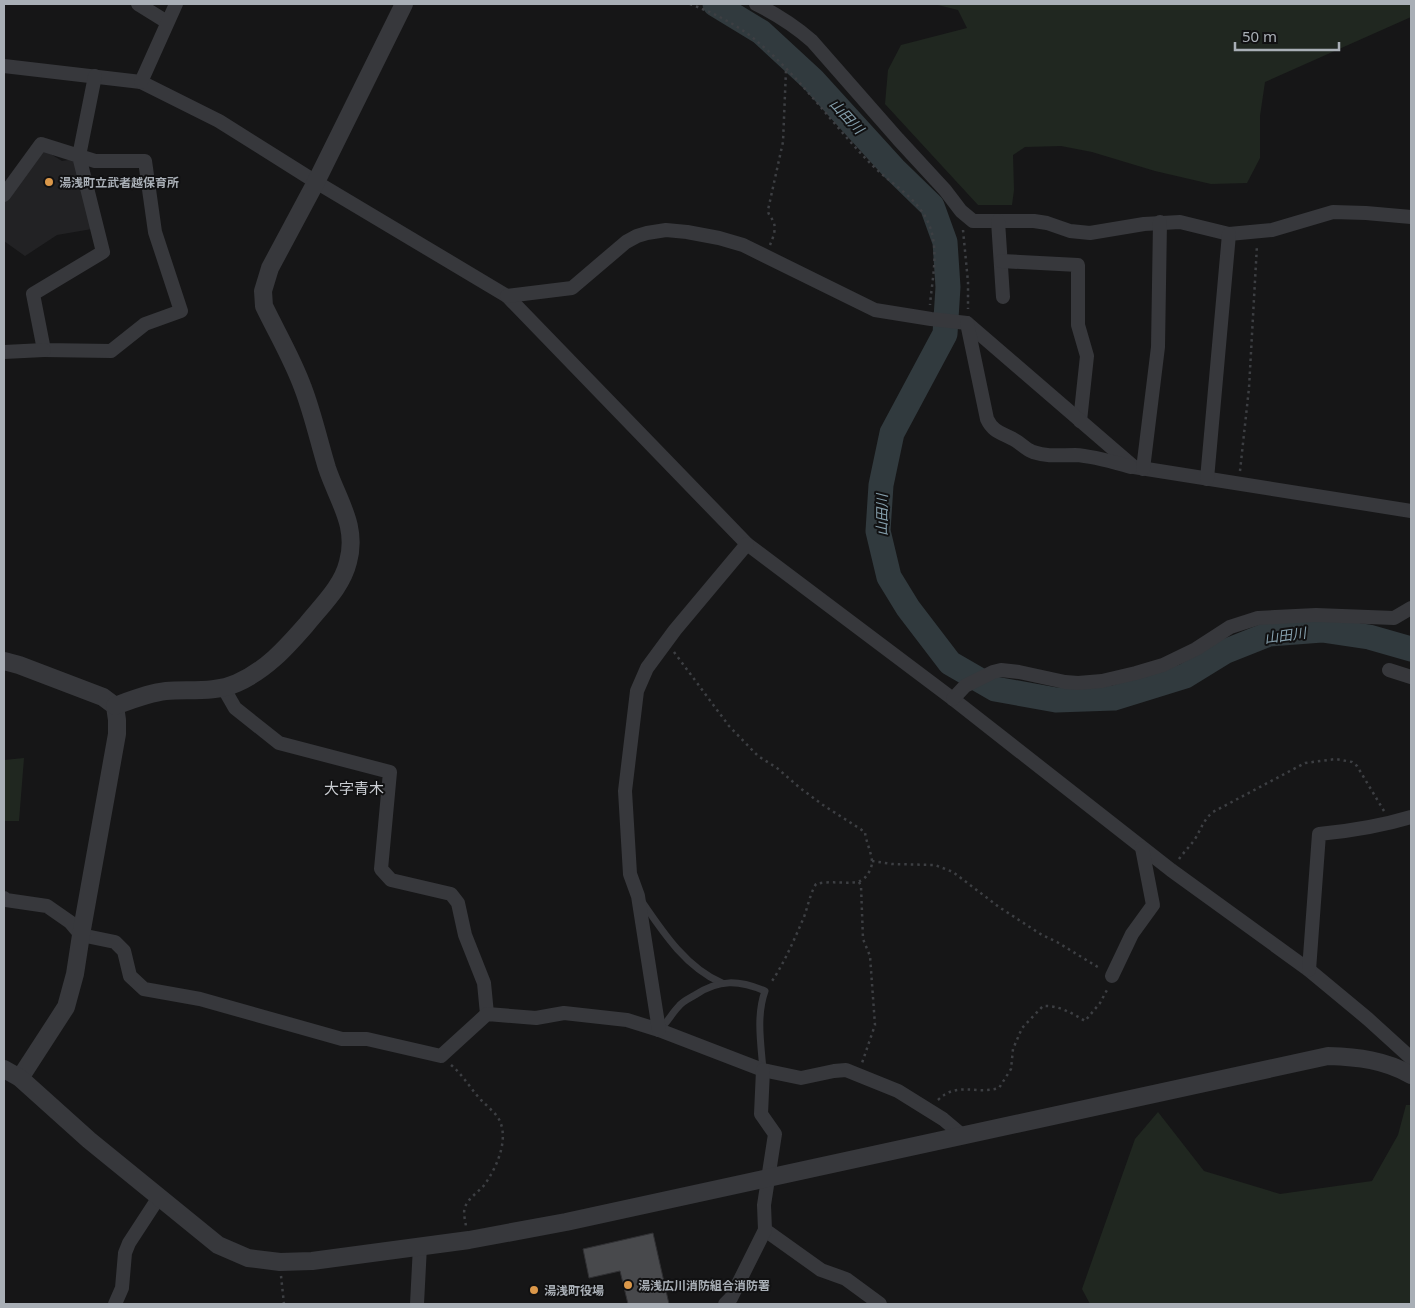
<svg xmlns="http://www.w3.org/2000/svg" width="1415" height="1308" font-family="'Noto Sans','Noto Sans JP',sans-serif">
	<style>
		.built { fill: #222224 }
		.green { fill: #202720 }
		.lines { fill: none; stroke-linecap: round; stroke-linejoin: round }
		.river { stroke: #313a3e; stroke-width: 25 }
		.building { fill: #48494c; stroke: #303033 }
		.path { stroke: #3d3f43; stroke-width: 2.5; stroke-dasharray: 2.5 4; stroke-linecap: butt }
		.service { stroke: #37383c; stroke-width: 7 }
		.minor { stroke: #37383c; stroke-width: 14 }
		.tertiary { stroke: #37383c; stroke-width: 18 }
		.poi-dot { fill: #db984a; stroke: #111112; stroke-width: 2 }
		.labels { text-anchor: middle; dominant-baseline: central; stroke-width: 4; stroke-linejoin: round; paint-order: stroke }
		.poi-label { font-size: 12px; font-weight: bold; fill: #a9afb6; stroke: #111112; text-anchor: start }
		.water-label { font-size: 14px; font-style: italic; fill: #859fac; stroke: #111112 }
		.quarter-label { font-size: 15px; fill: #cacdd2; stroke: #111112 }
	</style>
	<rect width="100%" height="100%" fill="#161617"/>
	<polygon class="built" points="41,148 62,161 74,159 92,229 57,235 25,256 4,241 4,203"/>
	<g class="green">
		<polygon points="934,4 1411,4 1411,17 1265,82 1260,116 1260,158 1247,183 1211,184 1155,171 1092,152 1061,146 1025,147 1013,155 1014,190 1012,205 978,205 885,104 888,70 901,45 967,28 958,10"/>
		<polygon points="24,758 19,821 4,821 4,760"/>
		<polygon points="1406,1105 1411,1105 1411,1304 1090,1304 1082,1289 1135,1139 1158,1112 1204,1171 1280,1194 1372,1181 1398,1135"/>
	</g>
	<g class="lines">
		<polyline class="river" points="715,4 761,32 813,80 894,169 932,206 945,242 948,287 945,334 892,433 881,485 878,531 889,577 908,608 950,663 995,689 1056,700 1114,698 1185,676 1224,652 1269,634 1322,630 1369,637 1411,649"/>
	</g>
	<polygon class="building" points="653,1233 669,1304 628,1304 620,1271 589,1278 583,1249"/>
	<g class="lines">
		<g class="path">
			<path d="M 690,4 C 714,13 740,26 759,43 C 801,78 832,124 870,163 C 888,182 917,197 928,222 C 940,248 932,279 930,305"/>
			<polyline points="963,230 968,282 968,309"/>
			<path d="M 770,245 C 773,238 777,228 773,221 C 771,216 768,215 768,210 L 783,142 L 786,70"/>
			<polyline points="1240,471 1249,388 1257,245"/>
			<path d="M 674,652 L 729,726 L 758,756 L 777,768 L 800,788 L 823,805 L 865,832 C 866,842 872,854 872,862 C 872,869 866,879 860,881 C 850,885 830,880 816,884 C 810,894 808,906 804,917 C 794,940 784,964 770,984"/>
			<path d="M 1179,859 C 1184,852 1190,846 1195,839 C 1201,829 1204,819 1213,812 L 1305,763 L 1336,759 L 1352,762 L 1357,766 L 1384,811"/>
			<polyline points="872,861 892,864 935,865 953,872 999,907 1042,935 1057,942 1101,969"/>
			<polyline points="859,882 861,886 863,939 870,956 875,1025 862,1063"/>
			<path d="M 451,1065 C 463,1075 470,1088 481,1100 C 486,1105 492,1110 497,1116 C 511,1136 497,1167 485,1184 C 479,1192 469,1197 465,1207 C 463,1212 465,1220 466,1226"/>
			<path d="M 938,1100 C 957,1081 976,1095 999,1088 L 1011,1069 L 1013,1049 L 1022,1028 L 1043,1006 C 1058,1005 1072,1013 1085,1021 L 1100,1003 L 1108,988"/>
			<polyline points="281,1276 284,1304"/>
		</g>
		<g class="service">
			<path d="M 643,903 C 664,934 687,968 722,983"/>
			<path d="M 659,1030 C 668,1022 672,1013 679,1006 C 683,1001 690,998 695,995 C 719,979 739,980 765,991 C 756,1016 761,1044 763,1070"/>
		</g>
		<g class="minor">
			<polyline points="138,4 167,22"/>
			<path d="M 756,4 C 776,14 795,26 812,41 L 898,139 L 945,190 L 961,211 L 973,221 L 1034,221 L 1047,223 L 1070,231 L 1090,233 L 1144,224 L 1180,222 L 1229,234 L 1272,230 L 1333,212 L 1366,213 L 1411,217"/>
			<polyline points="4,66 141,82 219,121 316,182 507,296 747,544 953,699 1171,870 1309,970 1368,1019 1411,1058"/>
			<polyline points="141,82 176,4"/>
			<polyline points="4,195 41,144 95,161 145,161 155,232 181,311 145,324 111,351 44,350 33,294 103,252 79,156 95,76"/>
			<polyline points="998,221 1003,297"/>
			<polyline points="1001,261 1078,265 1078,325 1087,356 1080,421"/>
			<polyline points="507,296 572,288 626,242 637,236 647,233 666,230 687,232 719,238 743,245 875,310 931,319 967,323 1134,467 1411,511"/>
			<path d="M 967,323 L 987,419 C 993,432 1002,433 1013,439 C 1021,443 1025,449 1033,452 C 1049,457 1059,455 1075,455 C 1094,456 1113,462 1131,467"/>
			<polyline points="4,352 44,350"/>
			<polyline points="1143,469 1158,347 1160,222"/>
			<polyline points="1207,479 1229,234"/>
			<polyline points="1389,670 1411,677"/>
			<polyline points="223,687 235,708 279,743 390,772 381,869 391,880 451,894 458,903 465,935 484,983 487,1014"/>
			<polyline points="953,699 965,686 993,672 1001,670 1019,672 1065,682 1078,683 1102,681 1136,673 1163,665 1196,649 1230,627 1258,618 1316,615 1394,618 1411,608"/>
			<polyline points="4,898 6,900 47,906 70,922 81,935 115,942 124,951 130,976 144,989 200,999 342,1039 367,1039 441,1056 487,1014 536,1018 564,1013 627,1020 659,1030 763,1070 801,1078 834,1071 846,1070 898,1091 943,1119 962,1135"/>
			<path d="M 1309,970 L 1319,834 C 1351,831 1381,826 1411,817"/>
			<polyline points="1112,976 1132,934 1153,905 1142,848"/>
			<polyline points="659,1030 638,896 630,874 625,791 637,691 647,668 675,630 747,544"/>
			<polyline points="765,1230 821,1270 846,1279 880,1304"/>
			<polyline points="115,1304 122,1288 125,1253 129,1243 159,1197"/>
			<polyline points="417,1304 420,1246"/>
			<polyline points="725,1304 731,1298 765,1230 764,1205 775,1134 761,1114 763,1070"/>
		</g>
		<g class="tertiary">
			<polyline points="4,661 19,665 103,697 115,706 117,720 117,734 81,935 75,974 66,1007 20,1078"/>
			<path d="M 115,706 C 131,700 148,693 166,691 C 188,689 215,693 237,683 C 266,670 285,649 306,625 C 321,606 342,587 348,562 C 358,526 338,501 327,468 C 319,442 313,414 303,388 C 293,360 277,333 264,306 L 263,291 L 270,268 L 316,182 L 404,4"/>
			<path d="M 4,1069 L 20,1078 L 89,1140 L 218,1245 L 248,1258 L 280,1262 L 312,1261 L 469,1240 L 566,1222 L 1328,1056 C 1358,1057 1385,1060 1411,1075"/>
		</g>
	</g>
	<g class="poi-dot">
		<circle cx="49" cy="182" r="5"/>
		<circle cx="628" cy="1285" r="5"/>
		<circle cx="534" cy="1290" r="5"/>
	</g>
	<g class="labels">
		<g class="poi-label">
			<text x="59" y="182">湯浅町立武者越保育所</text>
			<text x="638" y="1285">湯浅広川消防組合消防署</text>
			<text x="544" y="1290">湯浅町役場</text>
		</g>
		<g class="water-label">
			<text transform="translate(847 116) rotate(47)">山田川</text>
			<text transform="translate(881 515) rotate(-90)">山田川</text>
			<text transform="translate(1285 635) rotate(-8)">山田川</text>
		</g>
		<g class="quarter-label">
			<text x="354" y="788">大字青木</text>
		</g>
	</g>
	<rect width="1415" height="1308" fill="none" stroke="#a9afb6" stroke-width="10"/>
	<path d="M1235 42v8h104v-8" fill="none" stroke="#a9afb6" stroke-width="2.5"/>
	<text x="1242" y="42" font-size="15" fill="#a9afb6" stroke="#111112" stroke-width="4" paint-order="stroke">50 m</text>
</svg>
